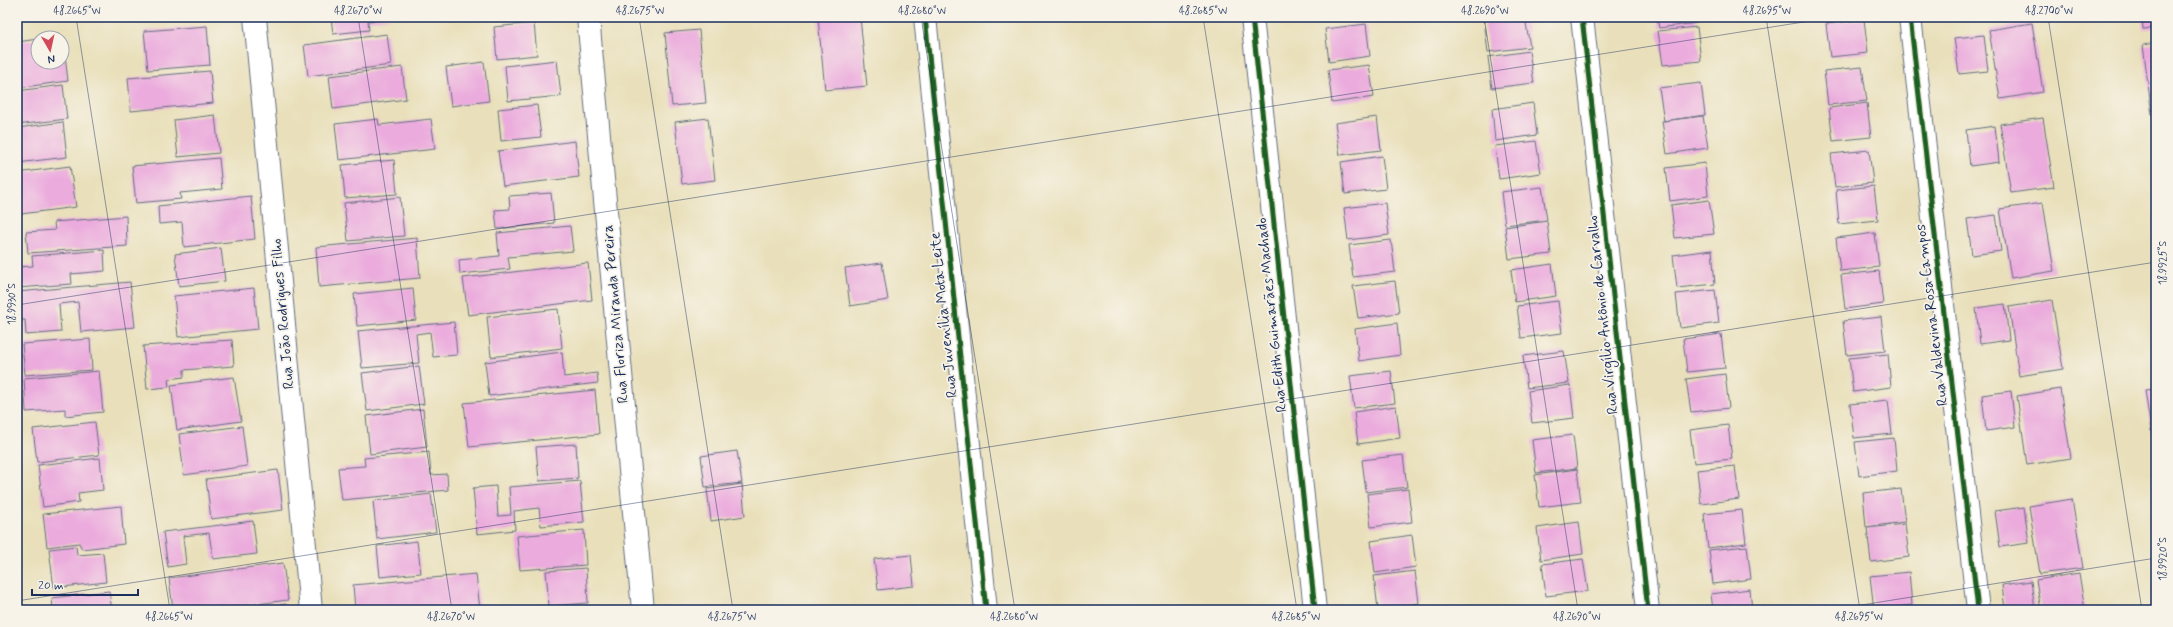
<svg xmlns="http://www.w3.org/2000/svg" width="2173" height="627" font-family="Mynerve,sans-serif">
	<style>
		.building { fill: #ebabdd }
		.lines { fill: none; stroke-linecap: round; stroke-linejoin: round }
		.minor-casing { stroke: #636d7f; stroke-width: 24 }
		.minor { stroke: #fff; stroke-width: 22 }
		.cycleway-casing { stroke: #f7f3e8; stroke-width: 8 }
		.cycleway { stroke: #1b5e20; stroke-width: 5 }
		.ticks { fill: none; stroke: #1b2f5e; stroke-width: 1; stroke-opacity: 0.45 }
		.labels { text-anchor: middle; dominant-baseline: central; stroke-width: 3.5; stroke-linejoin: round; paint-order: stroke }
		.street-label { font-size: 15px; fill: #1b2f5e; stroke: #f7f3e8 }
		.neatline { fill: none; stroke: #1b2f5e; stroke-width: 1.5 }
		.ticks-label { font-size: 10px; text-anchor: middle; fill: #1b2f5e }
	</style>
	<rect width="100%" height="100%" fill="#f7f3e8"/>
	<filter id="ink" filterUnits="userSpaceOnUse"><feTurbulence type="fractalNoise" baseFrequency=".025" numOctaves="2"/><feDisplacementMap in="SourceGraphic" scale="8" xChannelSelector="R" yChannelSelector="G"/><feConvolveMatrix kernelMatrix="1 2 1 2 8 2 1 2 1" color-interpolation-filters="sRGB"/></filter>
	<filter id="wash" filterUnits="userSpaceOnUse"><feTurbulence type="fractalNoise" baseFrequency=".012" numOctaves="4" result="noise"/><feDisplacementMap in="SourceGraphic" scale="16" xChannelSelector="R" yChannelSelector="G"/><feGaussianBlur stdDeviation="0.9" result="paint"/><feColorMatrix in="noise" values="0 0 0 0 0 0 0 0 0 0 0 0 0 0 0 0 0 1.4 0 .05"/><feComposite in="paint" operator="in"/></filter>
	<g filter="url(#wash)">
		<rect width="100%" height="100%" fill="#e9e0bb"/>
		<g id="blocks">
			<g class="building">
				<polygon points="331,17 389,17 389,18 368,21 369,30 333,34"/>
				<polygon points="828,17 860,17 867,86 825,90 818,18"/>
				<polygon points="1508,17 1525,17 1530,47 1488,52 1484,20"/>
				<polygon points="1657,17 1696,17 1697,23 1659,28"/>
				<polygon points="2142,17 2156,17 2156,28 2143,29"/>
				<polygon points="1864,19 1868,53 1830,57 1826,24"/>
				<polygon points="534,23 537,55 497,59 494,27"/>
				<polygon points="2032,23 2043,92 2000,99 1989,30"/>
				<polygon points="1366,24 1370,56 1329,62 1325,29"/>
				<polygon points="207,26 210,65 148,70 144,31"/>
				<polygon points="1697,27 1701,61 1663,65 1658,31"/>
				<polygon points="699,30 706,103 672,106 665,33"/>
				<polygon points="387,34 391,65 308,76 304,45"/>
				<polygon points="1984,35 1988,71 1959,74 1954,38"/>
				<polygon points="38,39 38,62 62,62 63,39 68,81 17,88 17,42"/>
				<polygon points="2156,43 2156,114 2152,115 2143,45"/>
				<polygon points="1529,51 1534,83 1492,88 1488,57"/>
				<polygon points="557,60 561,96 508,101 505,66"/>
				<polygon points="484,62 489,101 451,106 446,67"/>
				<polygon points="1369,65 1374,97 1332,103 1328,70"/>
				<polygon points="402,67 406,99 333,109 329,76"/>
				<polygon points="1862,67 1867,101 1828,105 1824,71"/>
				<polygon points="210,71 213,103 131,111 128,78"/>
				<polygon points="1701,83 1705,115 1664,121 1659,88"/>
				<polygon points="63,85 67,119 17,125 17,91"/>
				<polygon points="1533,103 1537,135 1495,141 1492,109"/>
				<polygon points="1867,103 1871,137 1833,141 1829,108"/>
				<polygon points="537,105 541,137 501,141 498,109"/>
				<polygon points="215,115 219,153 178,157 174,120"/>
				<polygon points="1703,116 1708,148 1667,154 1662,121"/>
				<polygon points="1377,117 1381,150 1340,155 1335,123"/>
				<polygon points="708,118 715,180 682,184 675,122"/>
				<polygon points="2043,118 2054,187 2011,193 2000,124"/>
				<polygon points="378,119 379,125 431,119 435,149 339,160 335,124"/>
				<polygon points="63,122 67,157 17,163 17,128"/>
				<polygon points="1995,126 1999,162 1970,166 1966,130"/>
				<polygon points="575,141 579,177 503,186 498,151"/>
				<polygon points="1536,141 1541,173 1499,179 1495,146"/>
				<polygon points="1869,150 1873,183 1835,187 1831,154"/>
				<polygon points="1382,156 1386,189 1345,194 1341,162"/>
				<polygon points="219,158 222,189 180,193 181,199 136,203 132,166"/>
				<polygon points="394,160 397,194 345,198 342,165"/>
				<polygon points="1705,163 1708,196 1670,201 1666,168"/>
				<polygon points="70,166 76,207 21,214 17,173"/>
				<polygon points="1874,186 1878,220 1839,224 1836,190"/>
				<polygon points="1542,187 1547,220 1505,225 1501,192"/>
				<polygon points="551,193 554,223 497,229 495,210 510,209 509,196"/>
				<polygon points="251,196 255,239 184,247 182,222 159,224 158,206"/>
				<polygon points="400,197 404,236 348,241 344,203"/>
				<polygon points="1709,200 1714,234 1675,238 1671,205"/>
				<polygon points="1385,203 1389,235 1348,240 1344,208"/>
				<polygon points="2043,203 2054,271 2011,278 2000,209"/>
				<polygon points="1996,215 2001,251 1972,255 1967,219"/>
				<polygon points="126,216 127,246 28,253 26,232 55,230 54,222"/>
				<polygon points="1547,221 1551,254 1509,259 1505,227"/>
				<polygon points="570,226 573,251 508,257 510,269 460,274 459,260 499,256 497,233"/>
				<polygon points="1875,233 1879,267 1840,271 1836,238"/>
				<polygon points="417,238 420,278 319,287 316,247"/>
				<polygon points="1391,240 1395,272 1353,277 1349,245"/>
				<polygon points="221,248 225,281 179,286 175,254"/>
				<polygon points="104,250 105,271 71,274 72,284 17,288 17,267 33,266 32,256"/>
				<polygon points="1712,250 1715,284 1677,288 1673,255"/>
				<polygon points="588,263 592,300 468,315 463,278"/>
				<polygon points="882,263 888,300 850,306 845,268"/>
				<polygon points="1552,264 1556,296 1515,302 1511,270"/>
				<polygon points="1879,271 1883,304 1845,309 1841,275"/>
				<polygon points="1395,281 1399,313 1358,318 1353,286"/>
				<polygon points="130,282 135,327 81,332 78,302 59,304 61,332 26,335 25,320 17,320 17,292"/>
				<polygon points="254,288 258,329 178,337 174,296"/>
				<polygon points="413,288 416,320 357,326 354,294"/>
				<polygon points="1715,290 1719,323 1680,328 1676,294"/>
				<polygon points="2052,300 2063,369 2019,376 2009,307"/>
				<polygon points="1558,301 1562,333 1521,338 1517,306"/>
				<polygon points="2005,304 2009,340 1980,344 1976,308"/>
				<polygon points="558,309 562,348 491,357 487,317"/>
				<polygon points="1881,317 1885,351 1847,355 1843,321"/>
				<polygon points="454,322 457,355 433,357 430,332 416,334 419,363 362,368 358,331"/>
				<polygon points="1397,323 1400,355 1359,361 1355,329"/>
				<polygon points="1721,334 1725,368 1687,372 1683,339"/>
				<polygon points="90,339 92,370 25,375 22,344"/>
				<polygon points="232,340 234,366 184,370 184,377 168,379 169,387 147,389 143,346"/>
				<polygon points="1564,351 1569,383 1527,388 1523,356"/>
				<polygon points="562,352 564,377 597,373 598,383 489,396 485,362"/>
				<polygon points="1888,354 1891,387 1853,392 1849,358"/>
				<polygon points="419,366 424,404 367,411 362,373"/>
				<polygon points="99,371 103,412 65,416 65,409 26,412 24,378"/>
				<polygon points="1391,371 1395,403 1354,408 1350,376"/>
				<polygon points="1725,374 1729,408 1691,412 1686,379"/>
				<polygon points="234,377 241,421 177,430 171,385"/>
				<polygon points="1570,385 1574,418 1532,423 1528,391"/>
				<polygon points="2060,389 2071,458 2027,465 2017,396"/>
				<polygon points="2156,389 2156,431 2151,431 2145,390"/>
				<polygon points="595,390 599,434 469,447 464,403"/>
				<polygon points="2011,391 2015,427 1986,431 1982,395"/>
				<polygon points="1888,400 1892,434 1854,438 1850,404"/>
				<polygon points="1396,406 1400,438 1358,444 1354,412"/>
				<polygon points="423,409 427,447 370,454 366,416"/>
				<polygon points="95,422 99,455 37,462 33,429"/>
				<polygon points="1728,425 1732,459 1694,463 1690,430"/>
				<polygon points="242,426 247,466 184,475 179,434"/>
				<polygon points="1573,435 1577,468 1536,473 1532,440"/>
				<polygon points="1894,438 1897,471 1859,476 1855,442"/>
				<polygon points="576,444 578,478 539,481 536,447"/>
				<polygon points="737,451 742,483 705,487 701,456"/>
				<polygon points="429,452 431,475 447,474 448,490 342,500 338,468 365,466 364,458"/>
				<polygon points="1403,455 1407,487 1366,492 1362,460"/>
				<polygon points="100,458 103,490 78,493 79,502 43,507 38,465"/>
				<polygon points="1735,466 1739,499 1701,504 1697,470"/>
				<polygon points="1577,469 1581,502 1539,507 1535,475"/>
				<polygon points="278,470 283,510 211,519 206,479"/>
				<polygon points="580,481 584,522 541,526 539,508 514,511 515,530 477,534 473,488 496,486 498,516 511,515 509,487"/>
				<polygon points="742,484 745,516 711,521 707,489"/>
				<polygon points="1408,489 1412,522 1371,527 1367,494"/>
				<polygon points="1901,489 1905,522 1866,527 1863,493"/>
				<polygon points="431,494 436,532 377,539 373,501"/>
				<polygon points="2072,499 2083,568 2040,574 2029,506"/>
				<polygon points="121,506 124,544 82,549 79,543 47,547 43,514"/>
				<polygon points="2024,507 2029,543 2000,547 1995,511"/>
				<polygon points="1742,510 1746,543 1708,548 1704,514"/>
				<polygon points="253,521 257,554 213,559 209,533 183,536 186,564 168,567 163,532"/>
				<polygon points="1579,522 1583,554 1541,560 1537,528"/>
				<polygon points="1905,524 1909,557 1871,562 1867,528"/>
				<polygon points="584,530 586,565 520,570 517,536"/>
				<polygon points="1412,535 1416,567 1375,573 1371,541"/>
				<polygon points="417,541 421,573 380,577 377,546"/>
				<polygon points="76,546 77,555 103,553 106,582 54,588 49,549"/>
				<polygon points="1747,546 1751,579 1713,584 1709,550"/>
				<polygon points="911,555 914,586 878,590 874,559"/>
				<polygon points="1583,559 1588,591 1546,596 1542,564"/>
				<polygon points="283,563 288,600 211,610 173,610 169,578"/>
				<polygon points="586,568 588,603 549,606 546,571"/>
				<polygon points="1415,571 1419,603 1378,609 1374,576"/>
				<polygon points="1909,572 1912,605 1874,610 1870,576"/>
				<polygon points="2079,573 2085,610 2041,610 2036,580"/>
				<polygon points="476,574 480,610 355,610 353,585"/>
				<polygon points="2031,581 2035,610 2005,610 2002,585"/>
				<polygon points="1750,589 1752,610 1713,610 1711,594"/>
				<polygon points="109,591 112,610 53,610 52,598"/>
				<polygon points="286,604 286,610 250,610 250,609"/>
				<polygon points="912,606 912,610 893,610 892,609"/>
			</g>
		</g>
	</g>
	<g filter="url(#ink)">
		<use href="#blocks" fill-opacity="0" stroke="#636d7f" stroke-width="1"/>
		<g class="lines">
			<defs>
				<g id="minor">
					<polyline points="255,17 311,610"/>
					<polyline points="588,17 643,610"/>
					<polyline points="925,17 986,610"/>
					<polyline points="1252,17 1315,610"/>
					<polyline points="1582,17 1648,610"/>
					<polyline points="1910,17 1978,610"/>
				</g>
			</defs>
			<use href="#minor" class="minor-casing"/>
			<use href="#minor" class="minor"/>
			<defs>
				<g id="cycleway">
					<polyline points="925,17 986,610"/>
					<polyline points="1252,17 1315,610"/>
					<polyline points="1582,17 1648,610"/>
					<polyline points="1910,17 1978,610"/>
				</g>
			</defs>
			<use href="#cycleway" class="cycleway-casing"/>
			<use href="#cycleway" class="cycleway"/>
		</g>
	</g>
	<path class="ticks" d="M 76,17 L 170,610M 358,17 L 452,610M 639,17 L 733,610M 921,17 L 1015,610M 1203,17 L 1297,610M 1484,17 L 1578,610M 1766,17 L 1860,610M 2048,17 L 2142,610M 17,305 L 1835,17M 17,601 L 2156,262M 1830,610 L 2156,558"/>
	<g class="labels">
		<g class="street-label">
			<text transform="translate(283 314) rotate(-95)">Rua João Rodrigues Filho</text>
			<text transform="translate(616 314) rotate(-95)">Rua Floriza Miranda Pereira</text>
			<text transform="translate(944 315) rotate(-96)">Rua Juvenília Mota Leite</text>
			<text transform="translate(1272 315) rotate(-96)">Rua Edith Guimarães Machado</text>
			<text transform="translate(1603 315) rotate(-96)">Rua Virgílio Antônio de Carvalho</text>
			<text transform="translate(1932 315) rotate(-97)">Rua Valdevina Rosa Campos</text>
		</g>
	</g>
	<rect width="2173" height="627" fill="none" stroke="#f7f3e8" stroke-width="44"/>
	<g transform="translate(50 50) rotate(171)"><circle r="19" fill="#f7f3e8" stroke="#9fa5b1"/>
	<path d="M0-3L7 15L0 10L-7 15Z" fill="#d1495b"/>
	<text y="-6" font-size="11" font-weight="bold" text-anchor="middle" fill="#1b2f5e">N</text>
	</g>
	<path d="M32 589v6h106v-6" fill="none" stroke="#1b2f5e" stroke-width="2"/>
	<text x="38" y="589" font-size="12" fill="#1b2f5e" stroke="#f7f3e8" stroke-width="3" paint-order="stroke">20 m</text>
	<rect x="22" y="22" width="2129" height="583" class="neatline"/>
	<g class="ticks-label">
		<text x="77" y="14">48.2665°W</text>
		<text x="358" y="14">48.2670°W</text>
		<text x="640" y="14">48.2675°W</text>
		<text x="922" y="14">48.2680°W</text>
		<text x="1203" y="14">48.2685°W</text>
		<text x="1485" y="14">48.2690°W</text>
		<text x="1767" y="14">48.2695°W</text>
		<text x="2049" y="14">48.2700°W</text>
		<text transform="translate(2162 263) rotate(-90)" y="4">18.9925°S</text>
		<text transform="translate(11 304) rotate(-90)" y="4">18.9930°S</text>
		<text transform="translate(2162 559) rotate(-90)" y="4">18.9920°S</text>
		<text x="169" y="620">48.2665°W</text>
		<text x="451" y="620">48.2670°W</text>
		<text x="732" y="620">48.2675°W</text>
		<text x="1014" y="620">48.2680°W</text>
		<text x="1296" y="620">48.2685°W</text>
		<text x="1577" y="620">48.2690°W</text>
		<text x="1859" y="620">48.2695°W</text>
	</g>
</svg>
